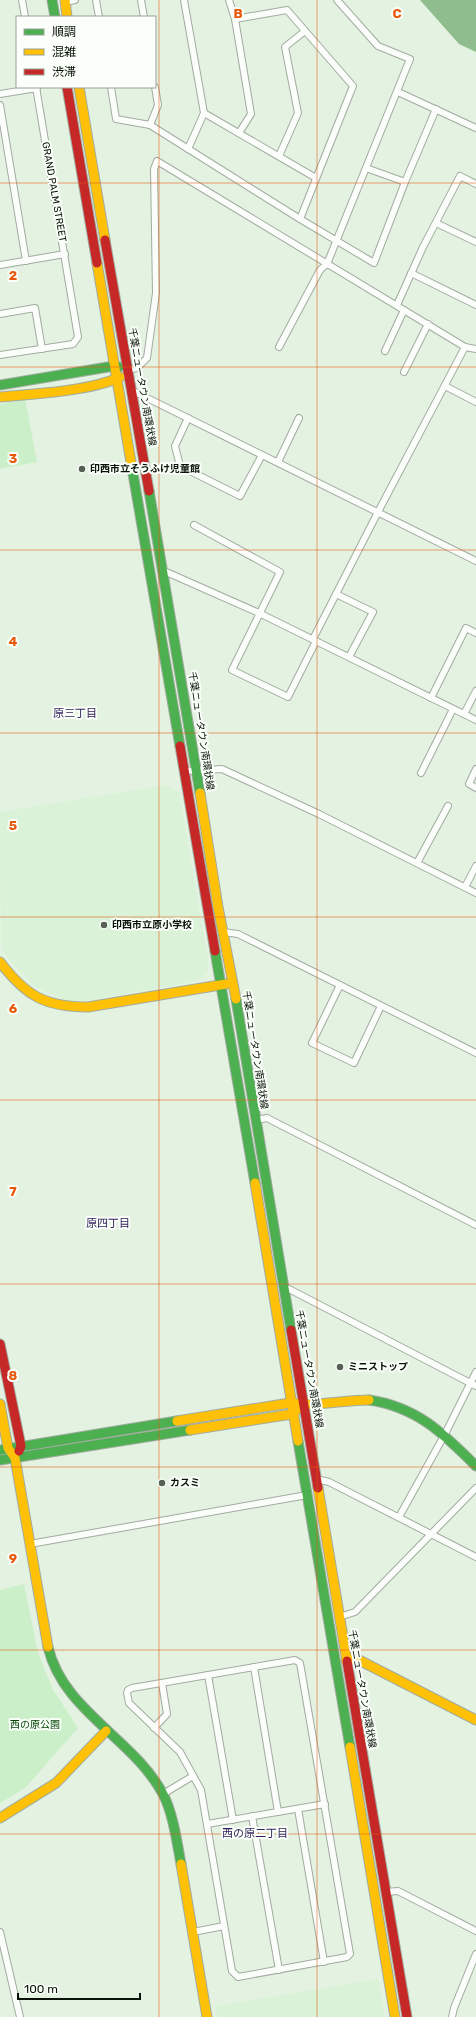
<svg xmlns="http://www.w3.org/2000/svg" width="476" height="2017" font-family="Rubik,'Noto Sans JP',sans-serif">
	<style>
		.built { fill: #daf2d8 }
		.green { fill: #cbefc8 }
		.water { fill: #90bd8d }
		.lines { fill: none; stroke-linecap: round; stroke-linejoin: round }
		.street-casing { stroke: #a1ac9f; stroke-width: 8 }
		.fast-casing { stroke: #a1ac9f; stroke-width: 11 }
		.slow-casing { stroke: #a1ac9f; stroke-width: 11 }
		.jam-casing { stroke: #a1ac9f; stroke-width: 11 }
		.street { stroke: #fbfdfb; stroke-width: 6 }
		.fast { stroke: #4caf50; stroke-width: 9 }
		.slow { stroke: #ffc107; stroke-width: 9 }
		.jam { stroke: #c62828; stroke-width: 9 }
		.grid { fill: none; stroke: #e8590c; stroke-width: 1; stroke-opacity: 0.55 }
		.poi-dot { fill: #566054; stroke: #fafff9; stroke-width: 1.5 }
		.labels { text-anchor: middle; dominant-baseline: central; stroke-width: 4; stroke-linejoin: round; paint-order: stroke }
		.street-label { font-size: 10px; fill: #091208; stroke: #fafff9 }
		.poi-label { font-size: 10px; font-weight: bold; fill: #091208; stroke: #fafff9; text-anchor: start }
		.park-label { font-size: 10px; fill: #034505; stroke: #fafff9 }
		.neighbourhood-label { font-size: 11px; fill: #301f59; stroke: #fafff9 }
		.grid-label { font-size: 13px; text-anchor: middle; font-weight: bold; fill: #e8590c; stroke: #fafff9; stroke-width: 4; stroke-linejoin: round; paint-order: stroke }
	</style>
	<rect width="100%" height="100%" fill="#e4f2e2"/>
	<g class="built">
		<polygon points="166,785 179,792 208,959 208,970 203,977 194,982 77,1002 68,1001 48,993 33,985 6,956 1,944 0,812"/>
		<polygon points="378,1979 385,2017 217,2017 215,2006"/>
	</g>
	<g class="green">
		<polygon points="25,399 37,462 0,469 0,404"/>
		<polygon points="24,1584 38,1653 53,1690 78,1728 25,1788 0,1803 0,1590"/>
	</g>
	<polygon class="water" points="420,0 476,0 476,52 459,44"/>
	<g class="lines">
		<defs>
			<g id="street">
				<polyline points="22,0 25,17"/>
				<polyline points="96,0 99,17"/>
				<polyline points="141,0 144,17"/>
				<polyline points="184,0 204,113 188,149"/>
				<polyline points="229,0 235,19 251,114 239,133"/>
				<polyline points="65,2 75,0"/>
				<polyline points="235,19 287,10 353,86 300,219"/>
				<polyline points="111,87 116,119 150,125 300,219 374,263 405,182 436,109"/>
				<polyline points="398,92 476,128"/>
				<polyline points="0,94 37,88"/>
				<polyline points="0,105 26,261"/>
				<polyline points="204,113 316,178"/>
				<polyline points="150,125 158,105 155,87"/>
				<polyline points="279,156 298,113 285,47 305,31"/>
				<polyline points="366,168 405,182"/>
				<polyline points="436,223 476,242"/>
				<polyline points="0,265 65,254"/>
				<polyline points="411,273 476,305"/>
				<polyline points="397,305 423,247 460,176 476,184"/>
				<polyline points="0,314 35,308 42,349"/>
				<polyline points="279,347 320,270 327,264 410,59 378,46 337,0"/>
				<polyline points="385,351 404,310"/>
				<polyline points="0,355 73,344 78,337 36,87"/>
				<polyline points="127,370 137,368 147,358 156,293 154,169 157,161 465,347 476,349"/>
				<polyline points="404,372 428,324"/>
				<polyline points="445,386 476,402"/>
				<polyline points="131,390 476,561"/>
				<polyline points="188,418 175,446 180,466 240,496 262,455"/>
				<polyline points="278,462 299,418"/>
				<polyline points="194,525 280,572 232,670 288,697 316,641"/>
				<polyline points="164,571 259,613 476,720"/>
				<polyline points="336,594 373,612 349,657"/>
				<polyline points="313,639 378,512 465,347"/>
				<polyline points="431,698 466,628 476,633"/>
				<polyline points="464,714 476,691"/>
				<polyline points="476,769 469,784 476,788"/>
				<polyline points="185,771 222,769 319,814 476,893"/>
				<polyline points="421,773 453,709"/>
				<polyline points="417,863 448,806"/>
				<polyline points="465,887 476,866"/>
				<polyline points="223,932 238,934 476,1053"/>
				<polyline points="340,985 312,1043 354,1063 381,1006"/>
				<polyline points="256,1120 267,1118 476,1225"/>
				<polyline points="284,1290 289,1289 476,1386"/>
				<polyline points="316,1479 329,1482 476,1557"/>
				<polyline points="399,1517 445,1434 476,1372"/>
				<polyline points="30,1544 307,1495"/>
				<polyline points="339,1617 355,1612 476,1488"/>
				<polygon points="295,1660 300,1663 350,1954 347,1957 238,1977 232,1971 201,1790 180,1752 129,1703 127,1693 128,1690 132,1688"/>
				<polyline points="254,1667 278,1812"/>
				<polyline points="208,1675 233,1820"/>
				<polyline points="154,1728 167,1714 162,1683"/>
				<polyline points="163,1794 193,1776"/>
				<polyline points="298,1809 324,1962"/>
				<polyline points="252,1816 279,1970"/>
				<polyline points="207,1824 325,1804"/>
				<polyline points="386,1892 398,1891 476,1931"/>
				<polyline points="0,1932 20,2017"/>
				<polyline points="193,1932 224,1926"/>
				<polyline points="452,2017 454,2008 476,1954"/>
			</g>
			<g id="fast">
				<polyline points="52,0 55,17"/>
				<polyline points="0,385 114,366 119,367"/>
				<polyline points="132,468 180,746"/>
				<polyline points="149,491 200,793"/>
				<polyline points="215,951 255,1183"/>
				<polyline points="236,999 291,1330"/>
				<path d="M 369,1400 C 417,1407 443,1433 476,1466"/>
				<polyline points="298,1441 350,1747"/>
				<polyline points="0,1450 177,1421"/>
				<polyline points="0,1460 190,1430"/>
				<path d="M 48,1647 C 63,1711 133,1738 163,1794 C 173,1813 177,1842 181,1864"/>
			</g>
			<g id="slow">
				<polyline points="65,0 67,17"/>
				<polyline points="79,87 105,240"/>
				<polyline points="97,263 132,468"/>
				<path d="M 0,397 C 33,394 91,391 120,377"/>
				<polyline points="200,793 218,907 236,999"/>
				<path d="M 0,962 C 26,996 45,1007 88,1007 L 226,984"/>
				<polyline points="255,1183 298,1441"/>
				<polyline points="0,1404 8,1448 15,1458 48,1647"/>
				<path d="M 177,1421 L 290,1403 C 316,1407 342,1400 369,1400"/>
				<polyline points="190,1430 292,1414 296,1411"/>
				<polyline points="318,1488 347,1661"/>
				<polyline points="346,1660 357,1659 476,1720"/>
				<polyline points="350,1747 395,2017"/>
				<polyline points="0,1818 56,1783 106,1731"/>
				<polyline points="181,1864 207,2017"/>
			</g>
			<g id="jam">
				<polyline points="67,87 97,263"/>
				<polyline points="105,240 149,491"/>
				<polyline points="180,746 215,951"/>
				<polyline points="291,1330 318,1488"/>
				<polyline points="0,1344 21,1446 19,1451"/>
				<polyline points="347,1661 407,2017"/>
			</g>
		</defs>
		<use href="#street" class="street-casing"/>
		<use href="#fast" class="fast-casing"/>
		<use href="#slow" class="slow-casing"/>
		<use href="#jam" class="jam-casing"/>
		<use href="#street" class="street"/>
		<use href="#fast" class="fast"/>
		<use href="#slow" class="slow"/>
		<use href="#jam" class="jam"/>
	</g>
	<path class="grid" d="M 159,0 L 159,2017M 317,0 L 317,2017M 0,183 L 476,183M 0,367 L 476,367M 0,550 L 476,550M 0,733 L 476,733M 0,917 L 476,917M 0,1100 L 476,1100M 0,1284 L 476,1284M 0,1467 L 476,1467M 0,1650 L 476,1650M 0,1834 L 476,1834"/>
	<g class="poi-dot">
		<circle cx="82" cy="469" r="4"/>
		<circle cx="104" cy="925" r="4"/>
		<circle cx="340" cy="1367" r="4"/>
		<circle cx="162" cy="1483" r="4"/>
	</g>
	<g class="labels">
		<g class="street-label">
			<text transform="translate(54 192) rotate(80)">GRAND PALM STREET</text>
			<text transform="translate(142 387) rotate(80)">千葉ニュータウン南環状線</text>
			<text transform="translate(201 731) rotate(81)">千葉ニュータウン南環状線</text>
			<text transform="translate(255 1050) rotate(81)">千葉ニュータウン南環状線</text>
			<text transform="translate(309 1369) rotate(80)">千葉ニュータウン南環状線</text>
			<text transform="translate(362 1689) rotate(80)">千葉ニュータウン南環状線</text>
		</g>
		<g class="poi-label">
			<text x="90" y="469">印西市立そうふけ児童館</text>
			<text x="112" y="925">印西市立原小学校</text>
			<text x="348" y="1367">ミニストップ</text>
			<text x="170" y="1483">カスミ</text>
		</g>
		<g class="park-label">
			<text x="35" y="1725">西の原公園</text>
		</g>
		<g class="neighbourhood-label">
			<text x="75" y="713">原三丁目</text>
			<text x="108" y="1223">原四丁目</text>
			<text x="255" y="1833">西の原二丁目</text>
		</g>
	</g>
	<g class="grid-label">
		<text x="238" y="18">B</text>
		<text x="397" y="18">C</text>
		<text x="13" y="280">2</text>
		<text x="13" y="463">3</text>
		<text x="13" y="646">4</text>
		<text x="13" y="830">5</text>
		<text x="13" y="1013">6</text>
		<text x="13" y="1196">7</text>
		<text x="13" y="1380">8</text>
		<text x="13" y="1563">9</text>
	</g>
	<rect x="16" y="16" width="140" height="72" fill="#fafff9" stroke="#9aa099"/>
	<rect x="24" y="29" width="20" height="6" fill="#4caf50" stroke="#9aa099"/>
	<text x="52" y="36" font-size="12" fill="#091208">順調</text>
	<rect x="24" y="49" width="20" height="6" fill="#ffc107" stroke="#9aa099"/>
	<text x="52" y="56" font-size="12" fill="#091208">混雑</text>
	<rect x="24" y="69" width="20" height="6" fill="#c62828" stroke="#9aa099"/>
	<text x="52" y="76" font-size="12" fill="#091208">渋滞</text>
	<path d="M18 1993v6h122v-6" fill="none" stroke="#091208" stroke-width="2"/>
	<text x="24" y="1993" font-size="12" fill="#091208" stroke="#fafff9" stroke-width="3" paint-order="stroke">100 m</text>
</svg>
